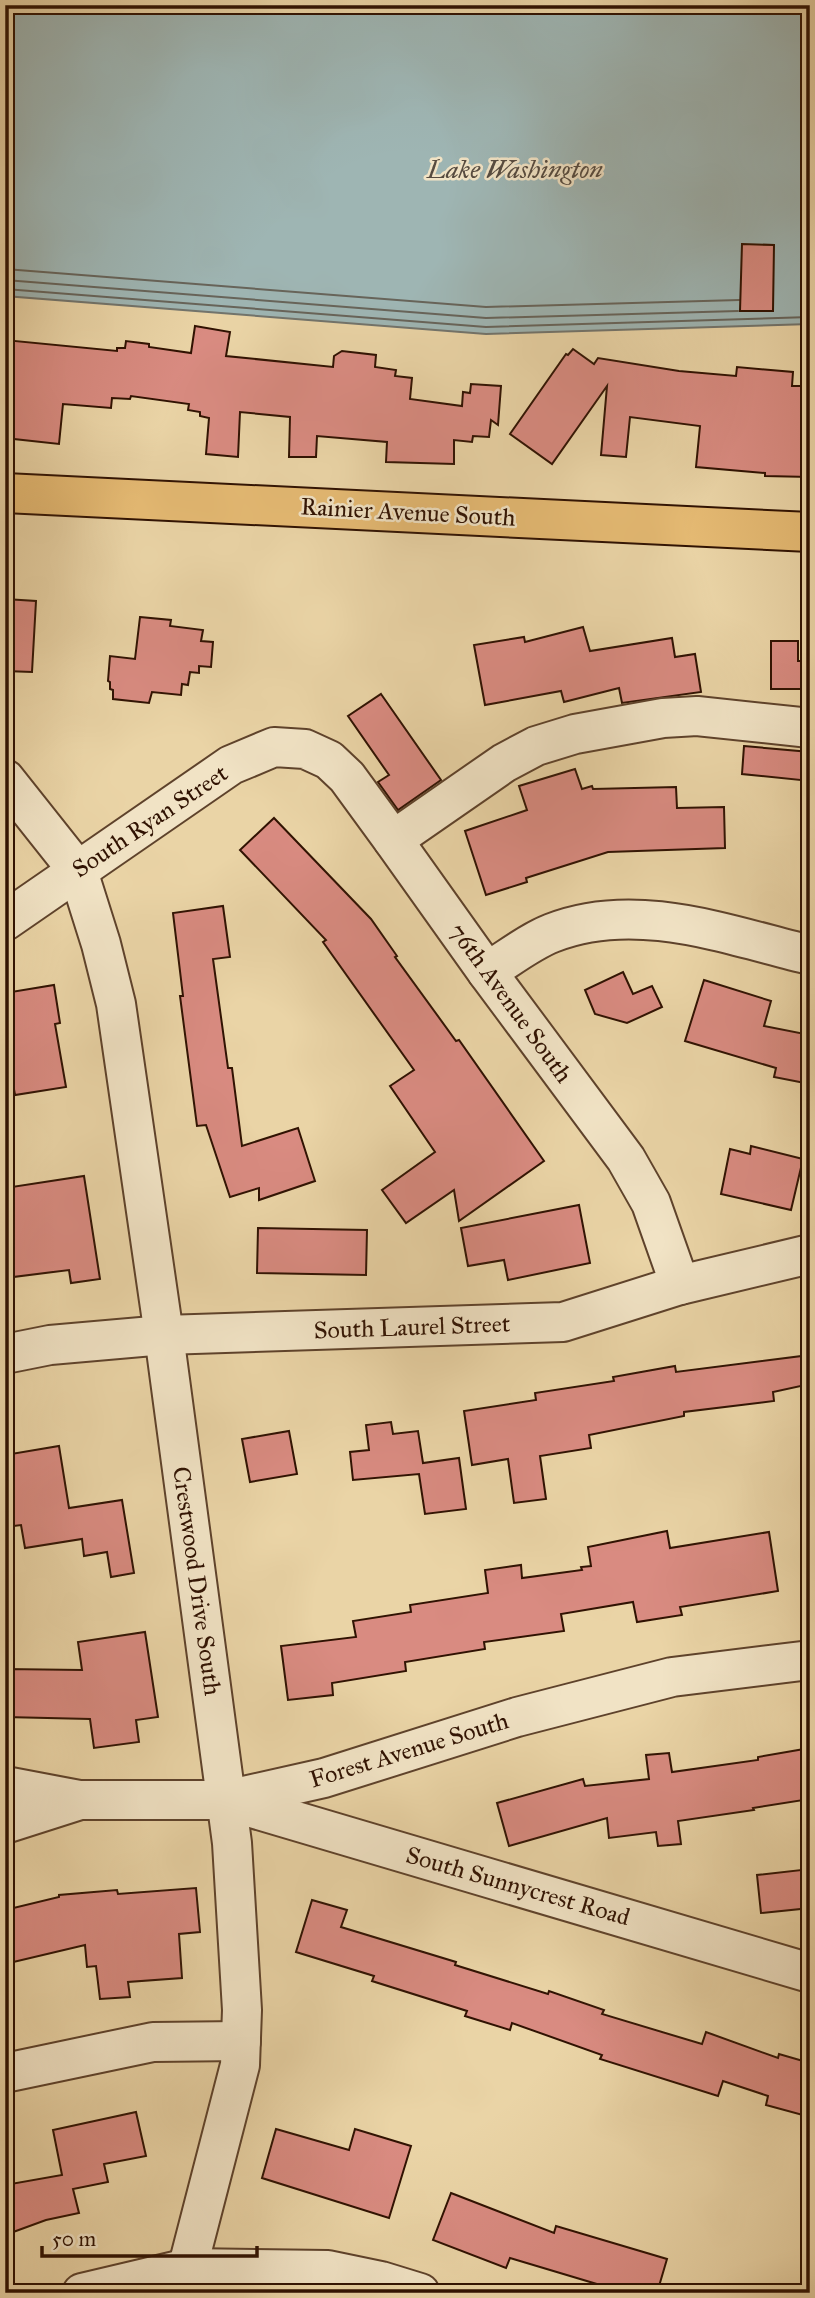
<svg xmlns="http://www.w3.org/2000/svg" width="815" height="2298" font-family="'IM FELL Great Primer',serif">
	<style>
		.water { fill: #9eb5b3; stroke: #72746c; stroke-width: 2 }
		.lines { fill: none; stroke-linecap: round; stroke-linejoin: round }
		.shore { stroke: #67645a; stroke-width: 2 }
		.building { fill: #d98b81; stroke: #301202; stroke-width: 2 }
		.minor-casing { stroke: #5e422b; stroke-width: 42 }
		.major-casing { stroke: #301202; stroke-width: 42 }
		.minor { stroke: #f1e3c5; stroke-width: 38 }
		.major { stroke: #e5ba73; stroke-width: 38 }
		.labels { text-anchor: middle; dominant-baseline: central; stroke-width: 5; stroke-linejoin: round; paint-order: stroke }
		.street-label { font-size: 24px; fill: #301202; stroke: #f1e3c5 }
		.water-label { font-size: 26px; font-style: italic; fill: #564b40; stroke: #f1e3c5 }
	</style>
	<rect width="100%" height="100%" fill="#ead4a6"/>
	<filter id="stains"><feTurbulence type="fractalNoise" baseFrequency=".00286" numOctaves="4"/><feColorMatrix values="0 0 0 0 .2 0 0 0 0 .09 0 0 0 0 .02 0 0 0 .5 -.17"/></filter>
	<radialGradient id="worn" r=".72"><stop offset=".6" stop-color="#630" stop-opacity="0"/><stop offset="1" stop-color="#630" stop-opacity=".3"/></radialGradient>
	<polygon class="water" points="5,5 810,5 810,324 486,334 5,296"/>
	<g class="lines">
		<g class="shore">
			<polyline points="5,269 486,307 739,300"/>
			<polyline points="5,280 486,318 738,311"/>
			<polyline points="5,289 486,327 810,317"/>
		</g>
	</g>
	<g class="building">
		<polygon points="742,244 774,245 773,311 740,311"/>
		<polygon points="195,326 230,332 226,356 333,367 334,356 342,351 376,355 375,367 396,370 395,376 412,378 410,399 462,406 463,392 470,393 471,384 501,386 498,425 491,420 489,437 473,436 472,442 454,440 454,464 386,462 387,442 317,436 316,457 289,457 290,417 240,412 238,457 206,454 209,418 200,416 200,412 188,410 189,404 131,396 130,399 112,398 111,408 63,404 59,444 5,438 5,340 117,351 117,348 125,348 126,341 149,344 149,347 191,353"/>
		<polygon points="573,349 594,364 598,358 679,371 736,376 737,367 793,372 792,386 810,386 810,477 765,476 765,473 696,467 700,426 630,417 626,457 601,455 607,386 552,464 510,434 566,354 568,355"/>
		<polygon points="5,599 36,601 32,672 5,671"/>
		<polygon points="140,617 171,620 170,626 203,630 201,641 213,642 211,667 199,666 199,673 190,672 188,685 182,684 181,695 152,692 149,703 113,699 113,690 110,689 110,682 108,681 110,656 135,659"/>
		<polygon points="583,627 590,651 672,638 675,657 695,654 701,692 622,703 619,688 564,702 561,691 485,705 474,645 524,637 525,642"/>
		<polygon points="771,641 798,641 798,661 810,661 810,689 771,689"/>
		<polygon points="381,694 441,780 398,810 378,782 389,775 348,716"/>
		<polygon points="744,746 810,752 810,781 742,774"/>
		<polygon points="575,769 582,789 592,786 593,789 676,787 677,808 724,807 725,848 608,852 526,878 527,882 486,895 465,831 527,810 519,786"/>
		<polygon points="274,818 371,919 397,956 395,957 456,1041 459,1040 544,1161 459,1221 454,1190 406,1223 382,1190 435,1152 390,1086 414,1070 323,942 326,940 240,850"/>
		<polygon points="223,906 230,957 213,959 228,1068 232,1068 242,1146 298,1128 315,1181 259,1200 259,1188 230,1197 206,1125 197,1126 180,996 183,996 173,913"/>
		<polygon points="623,972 633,994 652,986 662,1007 627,1023 595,1014 585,990"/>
		<polygon points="704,980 771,1001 764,1026 810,1035 810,1084 774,1077 776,1068 685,1041"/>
		<polygon points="54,985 60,1023 55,1024 66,1087 15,1095 5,1039 5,993"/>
		<polygon points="751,1146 803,1159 791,1210 721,1194 730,1149 750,1154"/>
		<polygon points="84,1176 100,1279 71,1283 69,1270 5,1278 5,1188"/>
		<polygon points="579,1205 590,1263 508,1280 504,1260 468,1266 461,1228"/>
		<polygon points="258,1228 367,1230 366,1275 257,1273"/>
		<polygon points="810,1355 810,1384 773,1392 774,1401 684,1412 684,1416 589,1435 591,1448 540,1456 546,1499 514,1503 508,1459 472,1465 464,1411 536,1400 535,1393 614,1381 613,1377 675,1366 676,1372"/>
		<polygon points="391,1422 393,1434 418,1431 423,1463 459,1458 466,1509 425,1514 419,1474 353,1480 350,1452 369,1450 366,1425"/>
		<polygon points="289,1431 297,1474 250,1482 242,1439"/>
		<polygon points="59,1446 69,1508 122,1500 134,1573 111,1577 107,1552 84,1556 82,1539 25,1548 21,1525 5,1527 5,1455"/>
		<polygon points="667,1531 670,1548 769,1532 778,1591 680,1607 682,1615 637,1622 633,1602 561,1614 564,1631 484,1642 485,1649 405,1662 406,1671 332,1683 333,1695 288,1700 281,1646 356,1637 353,1621 411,1612 410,1605 488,1593 485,1570 521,1565 522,1578 582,1570 581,1567 591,1566 588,1547"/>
		<polygon points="145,1632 158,1717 136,1720 139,1742 94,1748 90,1719 5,1717 5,1669 82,1670 78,1642"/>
		<polygon points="810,1748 810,1799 753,1808 754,1810 678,1821 681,1844 658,1846 656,1832 609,1838 607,1818 509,1846 497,1803 583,1779 585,1786 649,1779 646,1755 669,1753 672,1772 758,1760 758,1757"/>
		<polygon points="810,1869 810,1908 761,1913 757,1875"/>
		<polygon points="196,1888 200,1932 179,1934 182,1978 128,1982 130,1997 100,1999 96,1966 87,1967 85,1945 5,1964 5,1910 59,1897 59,1895 117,1890 118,1894"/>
		<polygon points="312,1900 347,1910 341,1927 456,1962 455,1965 548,1994 549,1991 604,2010 602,2014 702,2044 706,2032 778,2058 779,2054 810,2063 810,2117 766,2105 768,2096 723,2081 718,2096 600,2059 602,2055 512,2023 510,2030 465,2016 467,2011 372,1981 374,1976 296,1952"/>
		<polygon points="136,2112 146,2156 104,2164 108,2182 73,2189 79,2213 46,2220 5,2235 5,2185 62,2175 53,2130"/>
		<polygon points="276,2129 349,2150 355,2129 411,2146 389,2218 262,2178"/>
		<polygon points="451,2193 554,2233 556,2226 667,2259 657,2293 608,2293 610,2288 510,2258 506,2268 433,2240"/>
	</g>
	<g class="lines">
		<defs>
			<g id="minor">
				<polyline points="5,779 78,871 101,944 116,1004 164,1335 232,1843 242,2010 240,2065 181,2293"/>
				<polyline points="393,840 504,763 536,746 575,734 663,718 697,716 810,728"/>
				<polyline points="5,921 231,765 274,747 305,749 329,760 347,777 393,840 487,972 626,1159 651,1203 680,1285"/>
				<path d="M 487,972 C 508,959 529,942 552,933 C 636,900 727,935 810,955"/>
				<polyline points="5,1354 50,1345 164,1335 563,1322 680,1285 810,1254"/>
				<polyline points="5,1786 79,1800 226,1800 324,1778 517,1717 672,1677 810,1660"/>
				<polyline points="228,1801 810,1973"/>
				<polyline points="5,1824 77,1801"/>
				<polyline points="5,2073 153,2042 241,2041"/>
				<polyline points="82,2293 188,2268 328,2270 381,2281 420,2293"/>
			</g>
			<polyline id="major" points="5,493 810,532"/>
		</defs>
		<use href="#minor" class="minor-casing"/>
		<use href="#major" class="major-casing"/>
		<use href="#minor" class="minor"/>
		<use href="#major" class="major"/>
	</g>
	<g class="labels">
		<g class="street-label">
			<text transform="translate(408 512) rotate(3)">Rainier Avenue South</text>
			<text transform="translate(150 821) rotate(-34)">South Ryan Street</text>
			<text transform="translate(511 1003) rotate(54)">76th Avenue South</text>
			<text transform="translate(412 1327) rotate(-2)">South Laurel Street</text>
			<text transform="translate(197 1581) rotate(82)">Crestwood Drive South</text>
			<text transform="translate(409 1750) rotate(-17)">Forest Avenue South</text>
			<text transform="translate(518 1886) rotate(16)">South Sunnycrest Road</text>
		</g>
		<g class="water-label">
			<text x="515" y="169">Lake Washington</text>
		</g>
	</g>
	<rect width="815" height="2298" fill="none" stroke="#ead4a6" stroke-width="28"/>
	<rect x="7" y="7" width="801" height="2284" fill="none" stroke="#301202" stroke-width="3.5"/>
	<rect x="14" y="14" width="787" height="2270" fill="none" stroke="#301202" stroke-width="2"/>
	<path d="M42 2246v10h215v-10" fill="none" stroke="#301202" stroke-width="3.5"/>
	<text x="52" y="2246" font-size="21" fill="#301202" stroke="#f1e3c5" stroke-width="5" paint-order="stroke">50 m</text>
	<rect width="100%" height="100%" filter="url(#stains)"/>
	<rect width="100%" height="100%" fill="url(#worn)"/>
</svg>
